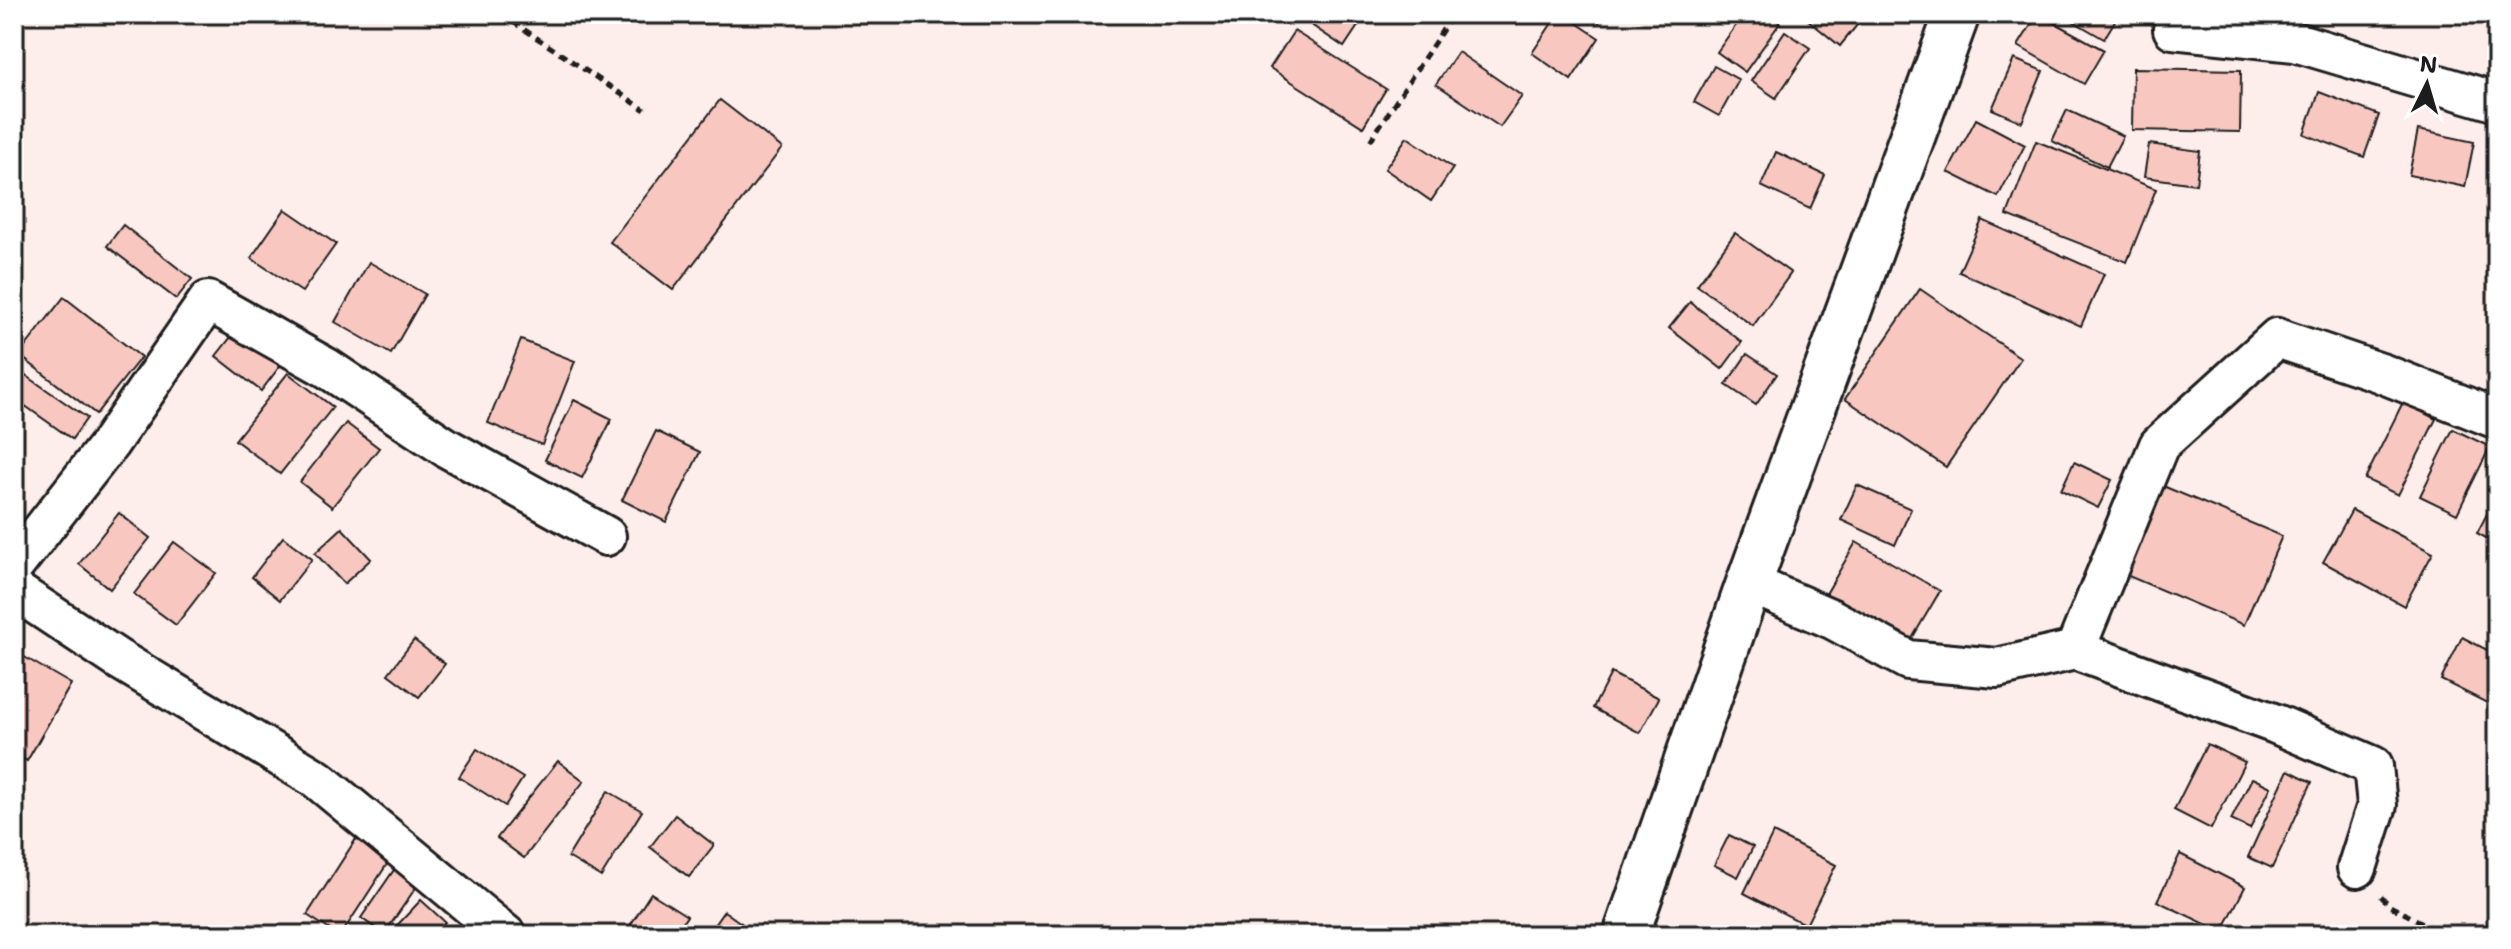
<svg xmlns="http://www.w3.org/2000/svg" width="2511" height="949" font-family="'Shantell Sans',sans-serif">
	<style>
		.building { fill: #f8c8c0; stroke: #1c1c1c; stroke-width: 2 }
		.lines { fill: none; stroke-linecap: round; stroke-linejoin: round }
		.street-casing { stroke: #1c1c1c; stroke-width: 44 }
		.secondary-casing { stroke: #1c1c1c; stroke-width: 50 }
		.path { stroke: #1c1c1c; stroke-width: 5; stroke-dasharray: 8 6; stroke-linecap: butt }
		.street { stroke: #fff; stroke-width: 38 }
		.secondary { stroke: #fff; stroke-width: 44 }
	</style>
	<rect width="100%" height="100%" fill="#fdeeec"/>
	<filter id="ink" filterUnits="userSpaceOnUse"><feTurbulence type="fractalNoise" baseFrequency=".0125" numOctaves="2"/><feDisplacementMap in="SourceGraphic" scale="16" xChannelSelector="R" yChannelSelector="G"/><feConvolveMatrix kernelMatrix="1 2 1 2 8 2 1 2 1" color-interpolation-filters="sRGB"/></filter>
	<g filter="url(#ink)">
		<g class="building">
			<polygon points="1295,14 1366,14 1344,47"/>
			<polygon points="1558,14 1563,14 1599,38 1571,80 1532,53"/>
			<polygon points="1588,14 1605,14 1599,22"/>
			<polygon points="1744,14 1768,14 1780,23 1745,72 1717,52"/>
			<polygon points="1801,14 1866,14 1840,46"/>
			<polygon points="2038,14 2104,50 2084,84 2018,46"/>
			<polygon points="2061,14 2119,14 2104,39"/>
			<polygon points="1294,31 1386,89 1363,127 1270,68"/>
			<polygon points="1785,31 1810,48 1776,98 1751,81"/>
			<polygon points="1458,52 1522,96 1500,127 1436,84"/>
			<polygon points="2014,59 2043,71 2022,122 1992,109"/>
			<polygon points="1714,66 1739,80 1719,116 1694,102"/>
			<polygon points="2133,68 2241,70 2240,132 2132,130"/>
			<polygon points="2319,92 2379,115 2364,157 2304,134"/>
			<polygon points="720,100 782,148 673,290 610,242"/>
			<polygon points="2067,110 2123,136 2107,167 2052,141"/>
			<polygon points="1976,119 2025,145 1998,197 1948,172"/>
			<polygon points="2418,130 2474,142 2465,187 2409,175"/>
			<polygon points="1407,137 1453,168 1431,201 1385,169"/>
			<polygon points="2036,141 2156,189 2127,262 2007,215"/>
			<polygon points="2149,144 2200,151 2196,184 2144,177"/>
			<polygon points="1776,152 1825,175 1810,209 1761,186"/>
			<polygon points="285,209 336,244 302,292 251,258"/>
			<polygon points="1982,220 2104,274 2081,326 1959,272"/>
			<polygon points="123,225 192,279 176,299 107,246"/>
			<polygon points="1735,233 1791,273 1753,326 1697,285"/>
			<polygon points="369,262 425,294 391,354 335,322"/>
			<polygon points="1920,289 2021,358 1946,467 1845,399"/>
			<polygon points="64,297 141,357 96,414 19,355"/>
			<polygon points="1690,302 1742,342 1722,369 1669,328"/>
			<polygon points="235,332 280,366 261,391 216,356"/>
			<polygon points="521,340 575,361 542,445 488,423"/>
			<polygon points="1747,354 1777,374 1756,405 1726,385"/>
			<polygon points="14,367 87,418 72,439 14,398"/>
			<polygon points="288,373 333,407 280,474 235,440"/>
			<polygon points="574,400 612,419 582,478 545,460"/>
			<polygon points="2403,402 2436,419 2398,495 2365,479"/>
			<polygon points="346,423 379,448 332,507 300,482"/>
			<polygon points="2453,429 2490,447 2457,514 2420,496"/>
			<polygon points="656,431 700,452 666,522 622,500"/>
			<polygon points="2074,462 2112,480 2098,508 2061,490"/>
			<polygon points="1857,485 1911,509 1895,545 1841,520"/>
			<polygon points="2163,486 2282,536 2244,625 2126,575"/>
			<polygon points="2497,495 2497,544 2477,533"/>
			<polygon points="2352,510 2433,553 2404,606 2323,562"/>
			<polygon points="119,513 150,538 110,589 79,564"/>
			<polygon points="342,528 371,559 344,584 315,553"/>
			<polygon points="283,537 312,559 280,600 252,577"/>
			<polygon points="174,542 216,573 176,625 134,594"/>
			<polygon points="1856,542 1940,591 1910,642 1826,594"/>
			<polygon points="2497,575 2497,595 2489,591"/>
			<polygon points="2462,637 2497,655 2497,708 2441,680"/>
			<polygon points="414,640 445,664 419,697 388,674"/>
			<polygon points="14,651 71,684 27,761 14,753"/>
			<polygon points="1611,673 1659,698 1640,733 1593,708"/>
			<polygon points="2207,744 2245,762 2211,829 2174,810"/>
			<polygon points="477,749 523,778 505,806 459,777"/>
			<polygon points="558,761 584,781 524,858 497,838"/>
			<polygon points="2288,770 2312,782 2272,868 2248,857"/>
			<polygon points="2252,778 2271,787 2250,829 2231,820"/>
			<polygon points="608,791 642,811 601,877 568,857"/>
			<polygon points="675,815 714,845 689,877 650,847"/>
			<polygon points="1773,833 1836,865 1806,925 1744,893"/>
			<polygon points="1729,835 1753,847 1738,877 1714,865"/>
			<polygon points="356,839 389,861 341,935 338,935 307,915"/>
			<polygon points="2180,854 2245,887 2222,932 2157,901"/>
			<polygon points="396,867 419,883 384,934 361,918"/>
			<polygon points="651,893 687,916 674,935 624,935"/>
			<polygon points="421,900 445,922 433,935 388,935"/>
			<polygon points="724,911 758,935 707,935"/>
		</g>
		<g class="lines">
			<defs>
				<g id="street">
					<polyline points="2173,29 2295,42 2497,102"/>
					<polyline points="14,566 110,443 208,301 327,368 447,448 606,536"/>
					<polyline points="1749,583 1832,619 1908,660 1997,668 2075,650 2159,445 2277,338 2381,373 2497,419"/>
					<polyline points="14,590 118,659 317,779 506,935"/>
					<polyline points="2075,650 2276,724 2373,766 2377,805 2357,868"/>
				</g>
				<polyline id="secondary" points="1626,935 1749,583 1957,14"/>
			</defs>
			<use href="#street" class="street-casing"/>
			<use href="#secondary" class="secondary-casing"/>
			<g class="path">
				<polyline points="501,14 645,110"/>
				<polyline points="1370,141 1453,14"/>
				<polyline points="2381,896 2390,906 2446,935"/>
			</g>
			<use href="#street" class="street"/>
			<use href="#secondary" class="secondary"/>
		</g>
	</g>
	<rect width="2511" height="949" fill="none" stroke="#fff" stroke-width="48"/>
	<rect x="24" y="24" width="2463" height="901" fill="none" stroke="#1c1c1c" stroke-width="3" filter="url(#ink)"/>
	<g transform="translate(2427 84) rotate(5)" stroke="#ffffff" stroke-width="6" paint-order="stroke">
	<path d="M0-6L14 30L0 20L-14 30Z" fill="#1c1c1c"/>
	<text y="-12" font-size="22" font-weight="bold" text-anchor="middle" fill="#1c1c1c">N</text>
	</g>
</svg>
